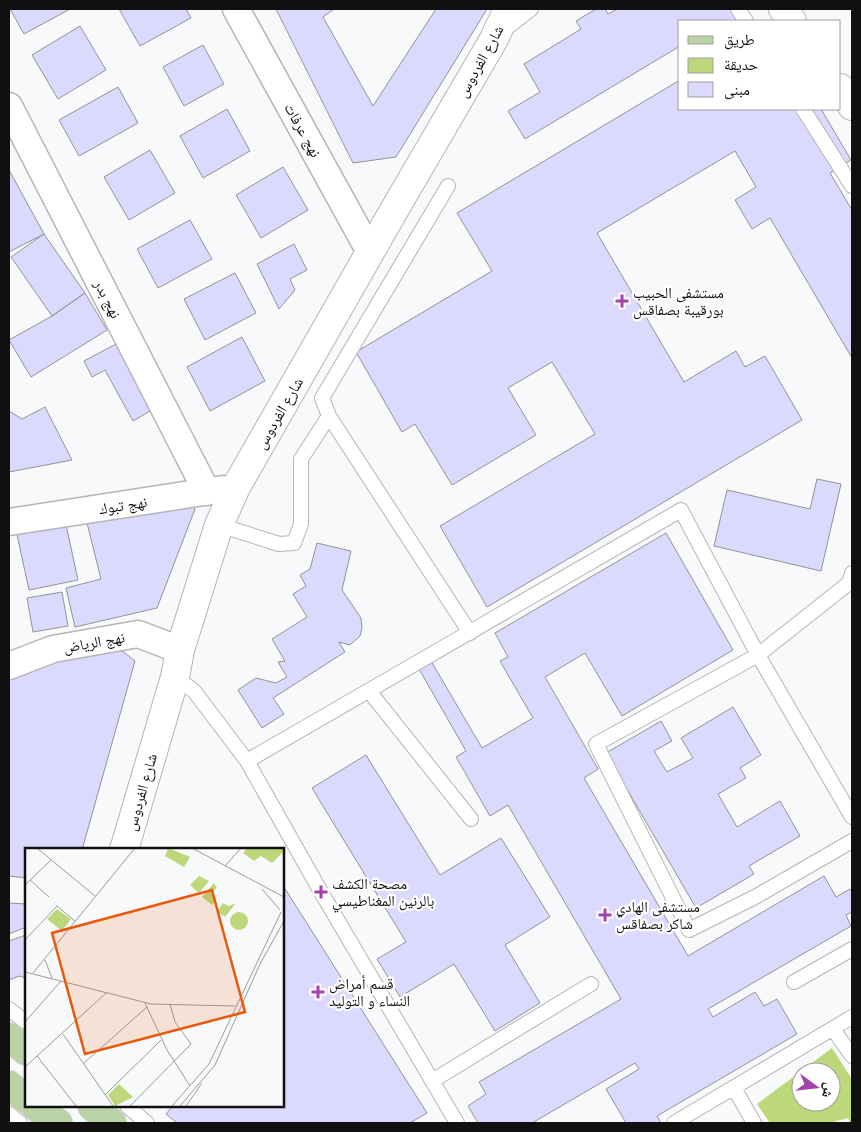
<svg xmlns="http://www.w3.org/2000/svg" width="861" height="1132" viewBox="0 0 861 1132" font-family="Montserrat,'Noto Naskh Arabic',sans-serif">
  <rect width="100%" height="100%" fill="#f8f9fa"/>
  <path fill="#bdd87b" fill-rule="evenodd" d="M832 1048 852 1079V1123H850L848 1118 829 1123H770L757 1104ZM801 1072H831V1102H801Z"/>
  <path fill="#dcd9ff" stroke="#939394" d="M10 9H70L24 34Z
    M119 9H186L191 18 140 46Z
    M276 9H334L323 17 373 106 436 9H487L396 157 353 163Z
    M596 9H605L608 14 617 9H737L745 21H680V46L525 139 508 111 540 92 524 64 581 29 576 21Z
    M80 26 106 70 58 99 32 55Z
    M203 45 224 84 184 106 163 67Z
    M680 80V109H821L851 160 830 173 852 210V358L770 218 752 229 735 200 756 187 735 151 597 233 684 382 736 351 745 367 765 356 802 420 487 607 440 526 595 434 552 362 508 388 536 435 452 485 415 424 402 432 356 352 492 271 457 213Z
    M118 87 138 123 79 156 59 120Z
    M227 109 250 151 203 178 180 136Z
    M150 150 175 193 129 220 104 177Z
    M283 167 308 210 261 238 236 195Z
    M9 170 44 234 9 252Z
    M190 220 212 259 158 288 137 249Z
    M44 234 85 293 52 316 11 257Z
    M294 244 307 270 290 279 295 290 279 309 257 264Z
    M235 273 256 313 205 340 184 299Z
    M85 293 107 330 31 377 9 340 52 316Z
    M242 337 265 381 210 411 187 367Z
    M116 344 152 410 133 421 105 370 92 377 84 361Z
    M45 407 72 460 9 472V411L22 419Z
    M817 479 841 484 821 571 714 546 727 490 810 509Z
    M185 500 195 509 157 608 75 627 66 588 101 579 87 523Z
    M65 520 78 580 29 590 16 530Z
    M666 533 733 650 622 716 585 653 545 677 598 769 584 778 688 956 824 876 836 897 850 889 852 893V912L846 915 851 926 708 1009 713 1017 755 992 764 1006 777 999 797 1034 657 1116 661 1123H626L606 1089 639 1069 635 1063 532 1123H478L468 1106 486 1094 479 1082 621 999 508 805 490 816 456 757 466 751 419 669 431 661 482 748 533 718 500 661 508 657 495 633Z
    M317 543 351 551 342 590 361 618 362 628 360 636 350 645 339 642 345 652 273 698 284 714 262 728 238 690 256 678 276 683 287 677 278 662 285 661 272 639 307 617 293 594 306 586 300 575 310 569Z
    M62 592 68 626 33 632 27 598Z
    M116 646 135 661 82 850H26V878L9 876V678L58 657Z
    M733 707 761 755 740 768 746 778 718 794 737 827 780 801 800 836 749 866 754 874 696 908 606 753 661 721 672 741 654 751 667 772 693 758 681 738Z
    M366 755 440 875 501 838 550 917 505 945 540 1003 495 1031 454 964 400 997 377 959 406 942 312 788Z
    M282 884 427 1113 410 1123H177L166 1114 171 1108 170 1106H282Z
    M9 903 26 904V927L9 934Z
    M26 935V978L19 976 9 980V941Z"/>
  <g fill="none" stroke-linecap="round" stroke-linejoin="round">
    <defs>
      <path id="lane" d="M738 9 746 21
        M504 30 531 9
        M803 109 852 186
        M448 186 322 398 329 416 470 633
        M219 525 279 544 294 543 301 524V459L329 416
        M175 677 194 691 247 761
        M369 691 471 819
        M852 817 758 655 596 744 689 930 755 897 852 841
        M794 982 852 949
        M9 1009 26 1022
        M833 1029 852 1056
        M432 1081 591 984
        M734 1088 754 1123
        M127 1106 147 1123
        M9 1114 20 1123
        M457 1123 321 892 247 761 681 510 758 655 849 583 852 573
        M674 1123 852 1017"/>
      <path id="street" d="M236 9 370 252
        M9 106 207 492
        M9 522 223 489
        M9 666 53 649 138 634 180 650"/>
      <path id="secondary" d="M783 9 792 21
        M840 88 852 106
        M124 850 175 677 180 650 219 525 236 487 393 212 494 39 508 9"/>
      <path id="primary" d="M9 1037 26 1051
        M9 1085 26 1099
        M35 1106 58 1123
        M92 1106 112 1123"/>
    </defs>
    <use href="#lane" stroke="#b5b5b6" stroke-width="16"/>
    <use href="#street" stroke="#b5b5b6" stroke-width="29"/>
    <use href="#secondary" stroke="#b5b5b6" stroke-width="30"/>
    <use href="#primary" stroke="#d4d4d4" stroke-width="30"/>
    <use href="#lane" stroke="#fff" stroke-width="14"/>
    <use href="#street" stroke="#fff" stroke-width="26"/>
    <use href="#secondary" stroke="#fff" stroke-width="28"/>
    <use href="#primary" stroke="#b9d3a6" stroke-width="28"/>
  </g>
  <g fill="#a242aa" stroke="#fff" stroke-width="2">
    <path d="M619.5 293.5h5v5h5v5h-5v5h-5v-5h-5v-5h5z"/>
    <path d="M318.5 884.5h5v5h5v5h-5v5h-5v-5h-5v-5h5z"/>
    <path d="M602.5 907.5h5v5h5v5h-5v5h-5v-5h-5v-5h5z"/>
    <path d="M315.5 984.5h5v5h5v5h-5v5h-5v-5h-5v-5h5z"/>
  </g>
  <g text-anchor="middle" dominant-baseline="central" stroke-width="4.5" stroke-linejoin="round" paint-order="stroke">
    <g font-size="15" fill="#101010" stroke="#fff">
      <text transform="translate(480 61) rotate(-61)">شارع الفردوس</text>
      <text transform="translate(303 130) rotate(61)">نهج عرفات</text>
      <text transform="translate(108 299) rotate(63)">نهج بدر</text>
      <text transform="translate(279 413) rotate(-60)">شارع الفردوس</text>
      <text transform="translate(123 505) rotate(-9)">نهج تبوك</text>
      <text transform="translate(94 642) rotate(-10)">نهج الرياض</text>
      <text transform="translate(141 792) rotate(-74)">شارع الفردوس</text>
    </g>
    <g font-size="15" fill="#101010" stroke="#fff" text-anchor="start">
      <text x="633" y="292">مستشفى الحبيب<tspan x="633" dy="17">بورقيبة بصفاقس</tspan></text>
      <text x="332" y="883">مصحة الكشف<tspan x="332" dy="17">بالرنين المغناطيسي</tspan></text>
      <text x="616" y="906">مستشفى الهادي<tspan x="616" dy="17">شاكر بصفاقس</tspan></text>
      <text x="329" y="983">قسم أمراض<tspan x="329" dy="17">النساء و التوليد</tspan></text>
    </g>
  </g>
  <g transform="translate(25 848)">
    <rect width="259" height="259" fill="#f8f9fa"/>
    <path d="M143 0 165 9 159 19 140 8ZM222 0H259V3L247 15 236 8 229 13 218 5ZM174 28 184 33 174 45 165 37ZM189 35 192 40 186 44 191 53 187 57 177 49ZM198 55 204 58 211 55 200 69 192 63ZM32 61 46 71 37 83 22 71ZM205 73a9 9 0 1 1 18 0a9 9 0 1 1-18 0ZM94 236 108 249 90 258 83 247Z" fill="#bdd87b"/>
    <path fill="none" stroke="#9b9c9c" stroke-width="1" d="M12 0 70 48M167 0 259 49M200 18 216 0M5 32 24 49M0 37 26 12M237 41 255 62M0 92 32 58 50 73M20 112 27 130M0 124 126 156 210 158M8 125 110 0M120 155 142 202 165 238M0 174 36 133M38 186 88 258M12 208 51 258M59 215 122 159M0 219 81 145M80 247 136 192M105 258 166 196 150 174 145 156M147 258 184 216 256 64M155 258 190 217 235 116 259 73M161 258 177 235"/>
    <path fill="#e8590c" fill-opacity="0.15" stroke="#e8590c" stroke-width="2.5" d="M187 42 220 164 60 206 27 85Z"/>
    <rect width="259" height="259" fill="none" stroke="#101010" stroke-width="2.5"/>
  </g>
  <rect width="861" height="1132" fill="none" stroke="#101010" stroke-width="20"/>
  <rect x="678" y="20" width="162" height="90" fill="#ffffff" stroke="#9f9f9f"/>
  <rect x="688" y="36" width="25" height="8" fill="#b9d3a6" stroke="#9f9f9f"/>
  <text x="724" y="45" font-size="15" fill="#101010">طريق</text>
  <rect x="688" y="58" width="25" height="15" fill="#bdd87b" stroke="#9f9f9f"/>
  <text x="724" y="70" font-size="15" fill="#101010">حديقة</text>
  <rect x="688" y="82" width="25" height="15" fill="#dcd9ff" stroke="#9f9f9f"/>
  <text x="724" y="95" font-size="15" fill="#101010">مبنى</text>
  <g transform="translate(816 1087) rotate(105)"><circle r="24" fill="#ffffff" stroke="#9f9f9f"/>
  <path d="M0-4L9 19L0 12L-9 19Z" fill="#a242aa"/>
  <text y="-8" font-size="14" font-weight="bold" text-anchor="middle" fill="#101010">ش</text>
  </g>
</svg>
